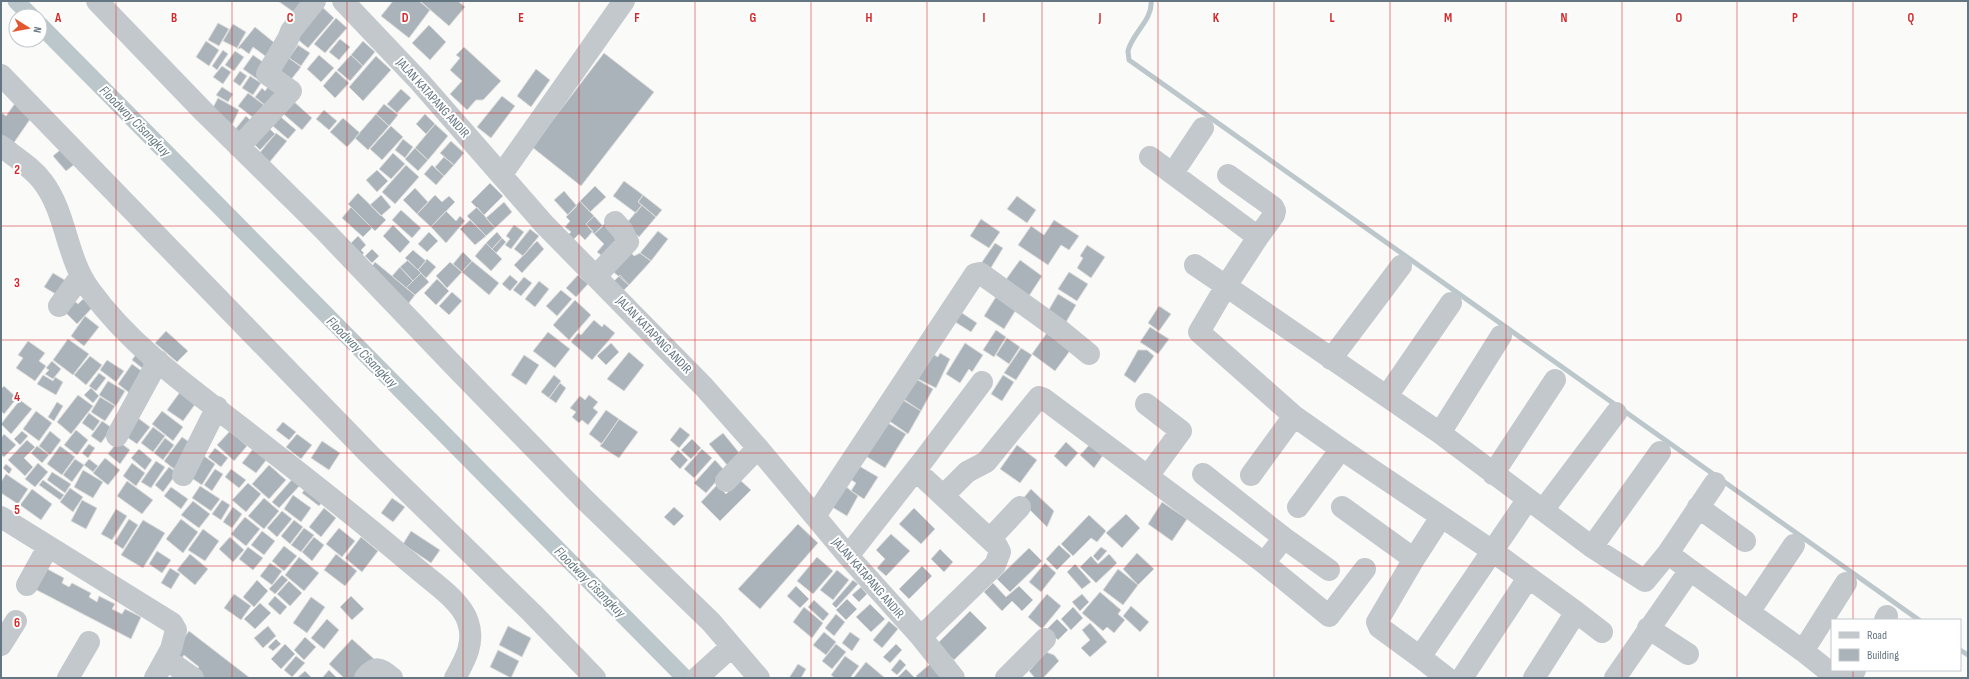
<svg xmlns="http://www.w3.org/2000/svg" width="1969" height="679" viewBox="0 0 1969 679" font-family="'Sofia Sans Condensed',sans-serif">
  <rect width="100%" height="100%" fill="#fafaf8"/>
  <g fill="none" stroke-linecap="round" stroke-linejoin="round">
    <path stroke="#bbc7cb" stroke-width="5" d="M1151 1C1153 20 1132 33 1128 51 1128 53 1129 58 1129 60L1919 620
      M1960 650 1968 655"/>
    <path stroke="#bbc7cb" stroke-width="17" d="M16 1 31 16
      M40 25 685 678"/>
  </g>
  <path fill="#aab3b9" stroke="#dcdcda" d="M278 1H303L295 13Z
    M393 1H419L430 10 409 38 381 16Z
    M420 1H458L465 7 449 26Z
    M318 3 334 18 308 48 291 34Z
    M336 18 347 28 325 53 314 44Z
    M218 23 229 29 219 46 208 40Z
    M233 24 246 32 237 48 223 41Z
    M429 25 446 42 430 60 412 43Z
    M255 27 282 49 272 61 253 47 249 54 241 48 237 49Z
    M340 39 350 47 339 60 329 52Z
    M206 41 219 50 209 66 196 57Z
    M363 41 375 52 363 66 351 55Z
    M298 45 310 53 301 66 289 58Z
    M464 47 501 81 483 100H476L467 110 450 94 462 81 450 70 460 58 456 55Z
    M223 50 228 54 217 70 212 66Z
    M235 51 244 57 234 71 225 65Z
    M604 53 654 92 581 186 532 147Z
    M253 55 270 67 260 81 243 69Z
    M319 55 334 68 321 82 307 69Z
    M351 55 363 66 350 81 337 70Z
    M376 56 391 70 363 101 349 87Z
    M289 58 301 67 286 86 269 73Z
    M222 66 231 72 223 84 213 77Z
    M536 69 550 80 531 107 517 96Z
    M240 71 247 76 240 86 233 81Z
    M336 71 349 83 335 98 323 86Z
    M250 76 261 83 253 95 242 88Z
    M274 79 288 91 272 111 255 97 262 88 265 91Z
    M222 87 233 94 228 102 216 95Z
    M401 89 411 98 397 113 387 104Z
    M248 93 268 108 259 122 238 106Z
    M502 96 515 106 491 138 477 127Z
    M218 98 239 110 232 125 210 113Z
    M291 99 312 118 302 130 280 111Z
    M16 102 33 115 13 144 1 135V115L2 113 6 116Z
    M384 104 398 115 389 126 376 114Z
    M324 110 337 121 329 130 316 119Z
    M275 112 296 130 288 139 267 121Z
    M376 114 389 126 368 150 355 138Z
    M425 114 435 124 426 134 416 124Z
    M246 116 253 123 241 138 233 132Z
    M343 118 360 133 347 147 330 132Z
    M263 122 275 134 260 150 248 138Z
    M435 124 448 136 428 160 415 148Z
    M391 126 403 137 382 160 370 149Z
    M276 133 287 141 268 164 258 155Z
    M403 139 413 147 405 158 395 150Z
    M451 141 464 153 454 165 440 153Z
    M67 144 80 160 66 171 53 156Z
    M415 148 428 160 418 171 405 159Z
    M393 153 405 164 391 179 379 169Z
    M444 157 454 165 444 176 435 167Z
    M406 165 419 177 395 204 382 192Z
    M432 165 444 176 436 185 424 174Z
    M377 170 388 181 377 192 366 180Z
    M624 181 643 195 638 202 642 205 636 213 613 196Z
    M490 183 503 196 484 215 471 202Z
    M595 186 606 197 590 212 580 201Z
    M415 188 428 202 417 214 403 200Z
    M564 191 577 206 568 215 554 200Z
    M358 193 386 220 375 231 348 204Z
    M381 195 391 207 381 216 370 205Z
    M435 195 442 202 449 196 455 202 431 227 417 214Z
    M643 195 662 210 656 217 638 202Z
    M1017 196 1036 210 1027 223 1007 209Z
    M580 201 594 216 586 224 593 231 585 240 579 234 573 240 568 235 571 232 565 227 570 221 566 217Z
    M504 202 512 212 495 228 486 218Z
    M642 205 656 217 639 237 625 225Z
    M351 207 372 228 363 237 342 218Z
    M477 207 495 228 486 236 467 216Z
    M401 210 421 228 412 238 392 220Z
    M446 211 456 221 460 216 465 221 446 243 431 227Z
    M594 216 603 226 594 234 586 224Z
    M981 219 1000 232 989 248 970 236Z
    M470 220 486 236 475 245 460 229Z
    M1054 220 1079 236 1069 250 1061 245 1048 265 1018 245 1031 226 1044 235Z
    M605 223 624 240 607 260 597 252 604 244 594 234Z
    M393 225 410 242 400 253 383 236Z
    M514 225 524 232 511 249 505 245 510 239 506 236Z
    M530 229 539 236 523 256 514 249Z
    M658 231 668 239 651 261 640 253Z
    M429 232 438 241 427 252 418 244Z
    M497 232 502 238 492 249 486 243Z
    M358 236 366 245 361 250 364 253 357 259 347 247Z
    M502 238 506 242 496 253 492 249Z
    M537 241 544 249 522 273 514 265Z
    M486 243 502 259 491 271 475 256Z
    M995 243 1003 248 989 271 980 265Z
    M1087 245 1105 257 1091 278 1077 268 1083 258 1080 256Z
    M372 249 379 256 372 263 365 256Z
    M413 250 426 261 418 270 405 258Z
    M629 250 634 256 640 253 651 261 629 285 611 270Z
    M463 252 472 261 462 272 453 264Z
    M427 259 436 267 426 278 418 270Z
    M408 260 421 273 413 281 400 267Z
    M1020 260 1042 276 1025 302 1002 285Z
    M472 261 499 283 489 295 462 272Z
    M375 262 415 295 408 304 368 272Z
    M450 262 462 272 447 288 436 276Z
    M400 267 413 281 406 288 392 276Z
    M1069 272 1088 284 1077 301 1058 289Z
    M53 273 73 285 64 299 44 287Z
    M421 273 429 282 415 295 406 288Z
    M510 275 518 282 510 291 502 284Z
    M578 275 588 284 576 297 566 288Z
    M620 275 629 285 622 292 613 282Z
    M524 277 532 283 521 296 513 290Z
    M437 279 449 291 436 305 424 293Z
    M539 281 549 289 535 307 525 299Z
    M561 290 572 299 557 316 546 306Z
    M452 292 462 301 449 315 439 306Z
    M999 292 1019 305 1004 329 984 316Z
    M1058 294 1076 305 1062 329 1044 318Z
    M83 299 92 308 77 324 63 310 73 300 78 304Z
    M575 300 591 315 569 340 553 325Z
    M1159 306 1171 314 1159 331 1148 323Z
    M956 309 977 323 971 332 949 318Z
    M85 316 99 327 84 346 71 336Z
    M594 320 602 327 604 324 615 333 592 360 571 342 578 333 581 335Z
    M1051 327 1075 344 1055 371 1032 354Z
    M1150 327 1169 339 1158 354 1140 342Z
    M996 330 1006 337 994 357 983 350Z
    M166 331 188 351 177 362 155 343Z
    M548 332 570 349 555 368 533 351Z
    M1007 338 1020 347 1009 364 996 355Z
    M68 339 89 354 73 375 53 360Z
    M28 341 45 353 39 361 46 366 35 381 16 368 23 358 18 355Z
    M611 343 619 352 606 365 597 356Z
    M965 343 983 355 972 372 969 369 960 383 946 374Z
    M1021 348 1032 355 1016 380 1004 373Z
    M139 350 147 372 132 360Z
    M1138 350H1147L1154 356 1135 383 1124 375Z
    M927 351 938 357 940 353 950 359 936 388 912 376Z
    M629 352 644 365 624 391 607 379Z
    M524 355 539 365 526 385 511 375Z
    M90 356 102 365 86 385 74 375Z
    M107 360 124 371 116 382 100 370Z
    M52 361 61 369 53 379 45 374 49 370 46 368Z
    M132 364 147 375 132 395 118 384Z
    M99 373 106 378 96 391 89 386Z
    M43 375 53 381 55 377 63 382 56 395 37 384Z
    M554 375 561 381 549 398 541 392Z
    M1003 375 1014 382 1002 401 991 394Z
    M913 377 933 389 921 411 902 398Z
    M108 381 125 391 116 406 99 395Z
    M560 383 566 388 556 403 549 398Z
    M4 386 17 398 4 414 1 411V389Z
    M91 388 99 396 93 403 84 395Z
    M180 392 196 403 183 421 167 410Z
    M78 395 93 406 71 434 57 422Z
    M589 395 598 402 593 408 598 412 588 425 582 420 579 423 572 417 576 412 570 408 580 396 585 400Z
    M100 397 115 406 105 421 91 412Z
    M898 397 921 411 908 434 885 418Z
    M20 400 32 409 11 434 1 424Z
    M57 402 63 406 54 421 48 417Z
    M606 410 619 419 602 444 589 434Z
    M36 411 52 423 39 441 23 429Z
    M162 411 183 427 173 441 152 424Z
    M89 413 100 421 93 431 82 423Z
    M134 415 150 427 137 444 121 433Z
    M619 419 638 432 619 458 600 446Z
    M102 421 112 428 101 443 91 436Z
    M283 422 296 432 289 440 276 430Z
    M888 423 906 434 885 468 864 455Z
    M153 427 165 436 153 452 141 443Z
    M680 427 690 435 679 448 670 440Z
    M76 430 88 440 77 455 64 445Z
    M22 431 28 436 20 445 14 439Z
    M50 431 61 440 50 455 39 446Z
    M230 431 247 446 234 461 217 445Z
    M723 433 741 455 728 466 709 444Z
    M4 434 16 445 4 457 1 455V438Z
    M297 434 312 445 301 459 286 447Z
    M182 437 192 444 174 469 164 461Z
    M165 438 174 445 163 460 154 453Z
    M692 439 701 448 691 459 681 450Z
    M27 440 35 447 24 458 33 467 25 476 8 460Z
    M118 441 130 450 120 464 108 454Z
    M322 441 340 453 329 470 311 458Z
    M1093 441 1106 451 1094 468 1080 455Z
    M1066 442 1078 453 1066 467 1054 456Z
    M89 444 95 448 88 458 82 453Z
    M1017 445 1037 460 1020 483 1000 469Z
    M37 446 49 455 42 463 31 453Z
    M60 446 75 457 62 475 47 464Z
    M215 448 228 458 221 467 208 457Z
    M139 449 152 460 145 470 131 458Z
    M253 449 267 459 256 473 242 463Z
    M702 449 712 458 694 478 684 469Z
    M678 450 688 460 680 469 670 459Z
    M204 456 215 464 202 485 190 477Z
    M105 458 120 470 108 485 93 473Z
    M75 459 84 465 72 482 63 475Z
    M89 459 98 466 93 472 84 465Z
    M715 460 725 471 706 493 694 483Z
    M156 461 165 467 151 488 141 482Z
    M38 463 48 472 35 487 25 479Z
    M132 463 145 473 136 486 123 476Z
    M854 463 878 477 864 499 851 491 856 483 847 477Z
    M6 464 12 469 9 474 3 468Z
    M269 465 286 480 269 499 252 484Z
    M169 467 177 473 163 492 155 485Z
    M215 469 223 474 212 491 204 485Z
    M231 469 246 480 239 488 225 477Z
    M83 470 103 482 93 498 74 487Z
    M52 472 71 484 65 493 47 480Z
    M6 474 28 489 18 504 1 493V482Z
    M295 476 303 482 279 508 272 502Z
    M43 480 64 495 60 500 39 485Z
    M740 480 751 490 720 521 701 502 717 485 726 494Z
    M127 481 153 500 142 514 117 496Z
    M248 483 261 494 246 512 232 500Z
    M841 483 858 496 847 516 832 507Z
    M308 485 325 498 319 506 302 493Z
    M200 486 220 499 211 511 192 498Z
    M171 487 188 499 181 509 164 496Z
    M70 488 83 497 73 512 60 502Z
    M32 489 52 504 41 520 20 505Z
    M1031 489 1054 511 1047 527 1021 501Z
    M293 495 311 508 301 522 284 509Z
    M264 498 279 511 264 529 248 516Z
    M392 498 405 507 393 522 381 513Z
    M82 500 97 508 86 529 71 521Z
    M222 500 230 505 221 520 212 514Z
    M193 501 210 514 199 528 181 515Z
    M1162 502 1187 519 1172 541 1148 524Z
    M233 507 242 514 232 528 223 522Z
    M674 507 684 516 674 526 664 517Z
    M324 508 336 518 321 537 309 527Z
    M914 508 935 529 921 544 899 524Z
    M116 509 127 516 112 540 101 534Z
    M282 511 292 519 277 537 267 528Z
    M1126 514 1140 528 1122 548 1106 533Z
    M1089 515 1106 531 1097 542 1091 538 1073 556 1061 544Z
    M245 517 260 529 246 546 231 534Z
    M129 519 138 525 123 549 114 543Z
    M181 519 198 532 183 553 166 539Z
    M143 520 165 533 143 568 121 555Z
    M294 520 303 527 290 544 281 536Z
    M798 524 818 543 760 609 738 589Z
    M304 528 314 535 301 552 291 545Z
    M339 528 355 541 342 557 326 544Z
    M203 529 219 541 205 561 188 550Z
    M262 531 275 541 264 555 251 545Z
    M411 531 440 550 431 563 403 544Z
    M891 534 910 551 886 576 877 568 885 559 876 550Z
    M230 537 244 550 233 562 219 549Z
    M314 537 324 545 312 561 302 552Z
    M361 537 378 551 362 572 345 558Z
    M1059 545 1071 556 1057 570 1046 559Z
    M284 546 297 556 284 571 272 561Z
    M248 547 263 558 253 570 239 559Z
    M1101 547 1107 551 1098 561 1093 556Z
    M1029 548 1042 561 1010 592 997 579Z
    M940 549 953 562 944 572 931 559Z
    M157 551 171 560 162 573 149 564Z
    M1137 553 1154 569 1138 585 1123 569Z
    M190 554 208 569 195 585 177 570Z
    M336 554 357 571 345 586 324 570Z
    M1109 554 1117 563 1096 583 1080 567 1091 556 1098 564Z
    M299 557 319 573 304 591 285 575Z
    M817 557 833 571 813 594 797 581Z
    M270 563 282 571 272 585 260 576Z
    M1045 563 1056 573 1041 592 1029 582Z
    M1075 564 1091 582 1082 589 1067 572Z
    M40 565 64 578 62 583 69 587 72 583 91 593 89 597 97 602 99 596 115 604 112 609 122 614 125 609 141 617 131 639 29 586Z
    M922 566 932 576 909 599 899 589Z
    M170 568 180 574 171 589 161 583Z
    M1118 569 1138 585 1123 605 1103 590Z
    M837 570 849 580 833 600 820 590Z
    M282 575 288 580 275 594 269 589Z
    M257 580 268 591 254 607 243 597Z
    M853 580 858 584 836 608 832 604Z
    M289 581 302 593 290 606 277 594Z
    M993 583 1006 597 1019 586 1033 600 1022 611 1012 601 1002 611 984 592Z
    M796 586 809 599 800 608 787 596Z
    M861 587 867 594 859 602 852 595Z
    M1100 592 1121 610 1118 614 1125 620 1114 633 1107 627 1103 631 1082 613Z
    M234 594 251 606 241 620 224 608Z
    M1047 594 1061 606 1042 629 1028 617Z
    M1082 594 1089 602 1080 611 1072 602Z
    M275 596 287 607 280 615 268 604Z
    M351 596 364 609 352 620 340 607Z
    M311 597 325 607 307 633 293 623Z
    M847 599 857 609 846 620 836 610Z
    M814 600 829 614 823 621 808 607Z
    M260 603 271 613 255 629 244 619Z
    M870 604 885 619 871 632 856 617Z
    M1131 606 1149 622 1140 632 1123 616Z
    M804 607 823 623 812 638 793 622Z
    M1073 607 1083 618 1071 630 1061 619Z
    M970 611 987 628 954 660 937 644Z
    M836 614 845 622 834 636 825 628Z
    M327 619 339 630 324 649 311 638Z
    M1057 619 1068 630 1058 640 1047 629Z
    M889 621 898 629 882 648 873 640Z
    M1090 623 1107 642 1090 657 1081 648 1090 640 1082 630Z
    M268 626 276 636 263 648 254 638Z
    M508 626 531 638 522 657 499 645Z
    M189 631 250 678H201L194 673 199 667 184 655 180 661 171 655Z
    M824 632 836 642 826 655 813 645Z
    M850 632 860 639 852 651 842 643Z
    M305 637 316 647 304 660 294 650Z
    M276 639 281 644 273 651 268 647Z
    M352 639 374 659 356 678H344L329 664Z
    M285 644 295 654 281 669 271 659Z
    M836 644 846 652 832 669 822 661Z
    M896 644 902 650 890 663 883 657Z
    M498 650 519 661 511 678 490 667Z
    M1046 652 1054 655 1059 661 1043 678H1035L1029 671Z
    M296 656 305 663 292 677 284 670Z
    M845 656 859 666 850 678H835L831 675Z
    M900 659 906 665 897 675 891 670Z
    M866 662 885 678H855L854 677Z
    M798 664 806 669 801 678H789Z
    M930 664 942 678H917L916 676Z
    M906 669 915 678H897Z
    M329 670 337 678H322Z
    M305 671 312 678H297Z"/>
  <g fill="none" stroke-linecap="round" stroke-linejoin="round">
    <path stroke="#c3c8cc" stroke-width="22" d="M97 1 205 113 323 229 458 370 584 499 711 622 759 678
      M343 1 420 82 544 224 704 387 758 448 848 556 921 637 954 678
      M1 75 369 454 532 613 595 678
      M1 146C15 157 32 167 43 182 67 214 66 258 90 290 137 355 208 400 270 450 319 488 367 526 415 567 431 581 462 601 468 622 475 643 465 660 455 678
      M239 147 291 91 267 74 288 39 291 31 315 1
      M1150 157 1258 237 1226 286 1440 433 1528 499 1420 657 1447 678
      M1173 173 1203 128
      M502 174 624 1
      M1228 175 1273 207 1275 211 1274 215 1258 237
      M1195 265 1226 286 1199 332 1294 416 1341 449
      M596 276 628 242 622 230 615 222
      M59 306 80 277
      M1331 359 1401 266
      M1387 396 1451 303
      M1146 404 1181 431 1148 476
      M1440 433 1501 336
      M117 436 158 361
      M1203 474 1284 538
      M1493 474 1555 380
      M183 475 217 407
      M1251 475 1294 416
      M726 481 758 448
      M944 495 967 472 986 462 1039 397 1044 399 1264 563 1329 616 1365 569
      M1528 499 1592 547 1645 581 1668 553 1715 483
      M1298 507 1341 449 1491 550 1576 612 1534 678
      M1342 507 1414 559 1377 622 1379 627 1420 657
      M1698 507 1745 541
      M1543 510 1616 413
      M815 516 975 274 980 273 1061 331 1089 354
      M1 517 172 623 176 630 171 649 155 678
      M990 539 1020 507
      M1592 547 1660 452
      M848 556 925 458 982 382
      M1414 559 1441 517
      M1264 563 1284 538 1329 570
      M1690 570 1803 651 1837 678
      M27 585 48 547
      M1576 612 1602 632
      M1749 612 1794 545
      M1885 620 1887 616
      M1648 628 1688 654
      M921 637 995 565 1000 552 997 546 925 479
      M1 645 16 621
      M1803 651 1846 583
      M166 659 193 678
      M68 678 89 642
      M365 678C375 665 381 668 392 678
      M697 678 731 647
      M1006 678 1045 639
      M1462 678 1528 578
      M1615 678 1690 570 1678 561
      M1851 678 1855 670"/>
  </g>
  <path fill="none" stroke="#d62828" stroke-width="1" stroke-opacity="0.55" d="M116 1V678M232 1V678M347 1V678M463 1V678M579 1V678M695 1V678M811 1V678M927 1V678M1042 1V678M1158 1V678M1274 1V678M1390 1V678M1506 1V678M1622 1V678M1737 1V678M1853 1V620M1 113H1968M1 226H1968M1 340H1968M1 453H1968M1 566H1968M1853 670V678"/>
  <g text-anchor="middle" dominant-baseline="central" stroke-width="4" stroke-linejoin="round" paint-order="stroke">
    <g font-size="13" fill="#657683" stroke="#fff">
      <text transform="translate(433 98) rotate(48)">JALAN KATAPANG ANDIR</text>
      <text transform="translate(654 335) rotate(46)">JALAN KATAPANG ANDIR</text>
      <text transform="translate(868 578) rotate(49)">JALAN KATAPANG ANDIR</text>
    </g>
    <g font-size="14" font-style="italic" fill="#60757c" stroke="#fff">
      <text transform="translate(135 121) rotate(45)">Floodway Cisangkuy</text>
      <text transform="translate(362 352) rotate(45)">Floodway Cisangkuy</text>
      <text transform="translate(590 582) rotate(45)">Floodway Cisangkuy</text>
    </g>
  </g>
  <g font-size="13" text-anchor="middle" font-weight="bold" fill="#d62828" stroke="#fff" stroke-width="4" stroke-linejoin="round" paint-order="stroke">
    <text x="58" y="22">A</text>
    <text x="174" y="22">B</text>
    <text x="290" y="22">C</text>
    <text x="405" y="22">D</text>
    <text x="521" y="22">E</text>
    <text x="637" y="22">F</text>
    <text x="753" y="22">G</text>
    <text x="869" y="22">H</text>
    <text x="984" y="22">I</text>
    <text x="1100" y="22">J</text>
    <text x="1216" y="22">K</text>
    <text x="1332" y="22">L</text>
    <text x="1448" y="22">M</text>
    <text x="1564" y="22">N</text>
    <text x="1679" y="22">O</text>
    <text x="1795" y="22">P</text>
    <text x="1911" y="22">Q</text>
    <text x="17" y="174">2</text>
    <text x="17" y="287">3</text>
    <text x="17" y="401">4</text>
    <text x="17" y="514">5</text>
    <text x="17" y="627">6</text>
  </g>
  <rect width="1969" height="679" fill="none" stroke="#657683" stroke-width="4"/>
  <rect x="1831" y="619" width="130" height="52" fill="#ffffff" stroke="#c1c8cd"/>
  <rect x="1839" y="632" width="20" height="6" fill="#c3c8cc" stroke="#c1c8cd"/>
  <text x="1867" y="639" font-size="12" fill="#657683">Road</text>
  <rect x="1839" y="649" width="20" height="12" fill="#aab3b9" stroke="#c1c8cd"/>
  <text x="1867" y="659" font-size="12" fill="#657683">Building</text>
  <g transform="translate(28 28) rotate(101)"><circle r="19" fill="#ffffff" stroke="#c1c8cd"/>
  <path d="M0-3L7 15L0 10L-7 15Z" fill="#e4572e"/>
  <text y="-6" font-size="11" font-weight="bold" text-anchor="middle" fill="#657683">N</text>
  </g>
</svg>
